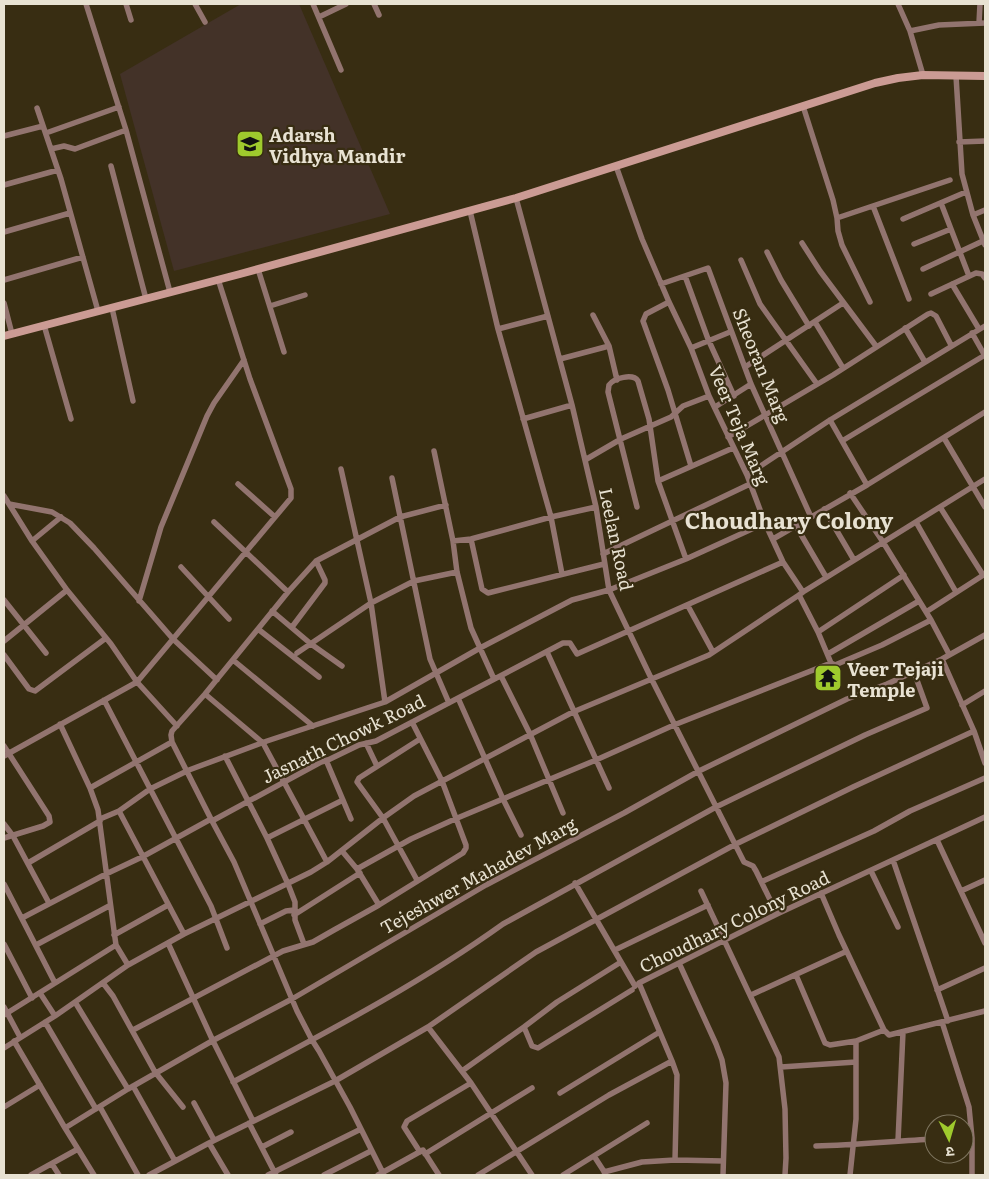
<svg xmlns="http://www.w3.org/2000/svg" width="989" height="1179" viewBox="0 0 989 1179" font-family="Literata,'Noto Sans Devanagari',serif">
  <rect width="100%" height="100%" fill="#382d12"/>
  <path fill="#433228" d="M241 4H299L390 214 174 271 120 74Z"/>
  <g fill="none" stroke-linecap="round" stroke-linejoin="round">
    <path stroke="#92746f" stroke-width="5.5" d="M86 4 126 130 170 292
      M126 4 131 20
      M195 4 205 22
      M313 4 341 70
      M374 4 379 15
      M898 4 910 31 923 75
      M319 17 346 4
      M979 23 980 4
      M910 31 939 25 985 23
      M956 76 962 174 973 215 985 245
      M803 106 833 200 837 218 838 231 842 245 870 302
      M37 108 61 179 98 311
      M46 133 119 107
      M4 136 43 126
      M959 142 985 141
      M51 149 64 146 75 149 126 130
      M111 166 146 299
      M616 166 642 239 669 302 691 348 709 396 747 475 765 523 783 562 803 592 799 595 818 632 831 663 835 665 882 645 931 620 949 654
      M4 185 58 170
      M516 198 572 405 596 507 609 590 652 680 744 862 753 866 756 871 777 914
      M941 203 969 276
      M873 206 909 299
      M470 211 498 329 551 517 562 574
      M973 215 985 210
      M837 218 950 180
      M903 219 966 192
      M4 232 70 213
      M802 243 820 271 876 346
      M914 244 951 229
      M767 252 781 280 809 326
      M741 260 760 304 817 384
      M258 269 284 352
      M923 269 985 240
      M685 276 708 339 734 396
      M4 280 83 257
      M661 284 708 268 751 384 811 517
      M952 284 979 329
      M931 294 976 273 982 274 985 278
      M669 302 646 314 643 321 668 390 691 466
      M4 303 12 334
      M270 306 305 295
      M112 308 133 401
      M593 315 609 346 617 380
      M815 322 843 368
      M44 325 71 419
      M905 328 925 362
      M498 329 548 316
      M972 333 985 356
      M691 348 730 332
      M560 359 609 346
      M745 367 843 303
      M715 407 751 384
      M523 419 572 405
      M830 420 867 485
      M728 437 833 375 928 314 931 313 936 316 951 345
      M944 438 985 507
      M842 441 985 355
      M434 451 453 541 457 572 471 628 494 679
      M585 460 621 439 671 417 683 406 709 396
      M341 469 371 603 385 702
      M747 475 830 420 985 326
      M392 478 430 659 449 703
      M238 484 275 517
      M850 493 883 542 931 620
      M4 496 32 541 67 590 111 644 137 682 177 726
      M9 504 52 512 70 523 94 548 173 639 217 680
      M637 507 608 392 609 385C614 378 633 373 638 381L649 419 658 481
      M940 507 983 575
      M824 509 854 560
      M214 522 288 592
      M916 522 956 592
      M796 526 826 577
      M471 539 482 589 488 593 604 564
      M773 539 867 485 985 412
      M32 541 61 517
      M453 541 471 539 551 517 596 507
      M603 554 750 484
      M686 559 658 481 733 448
      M181 567 229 619
      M803 592 985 479
      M4 600 46 653
      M139 601 161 527 207 416 214 403 244 360
      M688 606 713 652
      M272 611 311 644 342 666
      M926 612 985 574
      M292 627 325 583V580L316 561
      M258 629 319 677
      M818 632 904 575
      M4 641 67 590
      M547 652 609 788
      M297 653 371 603 414 581 457 572
      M828 654 919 601
      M4 655 29 689 35 691 106 638
      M942 659 974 731 985 763
      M233 660 313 726
      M501 676 530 734 563 813
      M205 694 263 743 327 862
      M458 698 503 799 521 835
      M104 700 211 906 227 948
      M962 705 985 691
      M60 724 90 788 98 810 115 938 116 945 128 965
      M366 743 377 766
      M4 746 49 816 50 822 43 826 4 838
      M4 756 137 682 291 498V489L250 379 218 279
      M225 756 267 838 288 884 295 902V920L304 944
      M326 760 351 819
      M90 788 172 742
      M119 811 184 934
      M100 819 119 811 150 789 189 770 267 741 385 702 480 648 572 600 609 590 686 559 765 523
      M4 824 13 836 49 903
      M267 838 343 800
      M937 840 985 943
      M342 851 357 869 379 905
      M893 860 948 1021
      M28 863 100 821
      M357 869 411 839 455 819 596 760 674 725 831 663
      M871 871 898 927
      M417 880 383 818 357 782 359 778 420 739
      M763 881 874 831 910 811 985 778
      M575 883 635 986
      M4 884 55 983
      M701 891 779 1057 785 1109 786 1158 785 1175
      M961 891 985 880
      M821 893 839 935 884 1030 856 1041V1119L850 1175
      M294 915 360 873
      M22 918 106 874 142 857 211 819 172 742 171 735 172 731 205 694 288 592 316 561 400 517 446 505
      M260 924 286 911 294 910
      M114 935 168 905
      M168 943 213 1041 253 1121
      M4 944 32 998
      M36 945 109 906
      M615 950 708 905
      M679 963 716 1044 722 1060 726 1083 723 1175
      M796 975 825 1043 830 1045 856 1041
      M103 983 113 996 155 1072 183 1107
      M937 990 985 968
      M40 993 55 1016
      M751 995 845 952
      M75 1002 128 1089
      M4 1007 20 1037
      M4 1015 116 945
      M45 1022 96 1109
      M942 1022 969 1107 972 1138V1175
      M428 1027 471 1083 532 1175
      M524 1027 532 1046 538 1048 632 990
      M133 1030 283 951 313 942 334 930 379 905 463 853 466 848V845L442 781 412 722
      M884 1030 889 1035 985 1011
      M14 1041 65 1128
      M4 1048 55 1016 128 965 184 934 311 872 327 862 383 818 414 796 573 712 709 655 799 595
      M672 1061 677 1075 675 1160
      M781 1067 856 1062
      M462 1071 524 1027 557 1002 621 962
      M233 1082C325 1033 418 985 503 924L716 807 865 735 927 708 914 672
      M133 1086 175 1161
      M560 1093 658 1033
      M194 1103 214 1140
      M4 1107 40 1085
      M100 1107 138 1175
      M249 1123 276 1175
      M964 1138H972
      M898 1141 903 1032
      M209 1143 228 1175
      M816 1146C855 1145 895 1141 934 1139
      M262 1147 291 1132
      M78 1149 94 1175
      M420 1152 404 1127 407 1121 471 1083
      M425 1154 532 1088
      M594 1156 605 1173
      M52 1164 59 1175
      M604 1172 642 1162 675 1160 723 1161
      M383 1173 350 1107 319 1051 312 1040 297 1011 234 862 212 821 321 762 328 760 359 745 376 741 563 643H570L577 654 783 562
      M31 1175 78 1149 65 1128 128 1089 212 1041 292 999 486 885 624 813 699 771 847 699 887 684 942 659 985 635
      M149 1175 209 1143 335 1081 428 1027 536 952 736 844 853 787 974 731
      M268 1175 361 1129
      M324 1175 371 1151
      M378 1175 423 1150 439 1175
      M478 1175 609 1095 672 1061 639 983 777 914 985 817
      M563 1175 647 1123"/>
    <path stroke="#cb9b94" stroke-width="8" d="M4 336 240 274 516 198 875 83 898 78 923 75 985 76"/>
  </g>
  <defs>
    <symbol id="school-square" viewBox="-11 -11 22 22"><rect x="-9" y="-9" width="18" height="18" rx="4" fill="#9fca2d" stroke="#382d12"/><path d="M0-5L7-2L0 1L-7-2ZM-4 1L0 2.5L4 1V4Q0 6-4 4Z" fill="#111"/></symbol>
    <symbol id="temple-square" viewBox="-11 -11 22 22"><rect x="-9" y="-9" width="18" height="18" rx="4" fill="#9fca2d" stroke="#382d12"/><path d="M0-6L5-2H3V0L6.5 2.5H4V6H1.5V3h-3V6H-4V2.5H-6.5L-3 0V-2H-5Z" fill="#111"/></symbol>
  </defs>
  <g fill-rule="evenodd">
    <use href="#school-square" x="234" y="128" width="32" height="32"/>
    <use href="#temple-square" x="812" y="662" width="32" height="32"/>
  </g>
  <g text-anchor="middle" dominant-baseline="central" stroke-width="4.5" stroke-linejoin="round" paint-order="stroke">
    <g font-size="18" font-weight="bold" fill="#e8e2d2" stroke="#382d12" text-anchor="start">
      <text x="269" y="134">Adarsh<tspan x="269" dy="21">Vidhya Mandir</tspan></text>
      <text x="847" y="668">Veer Tejaji<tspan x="847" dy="21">Temple</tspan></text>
    </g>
    <g font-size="18" fill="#e8e2d2" stroke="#382d12">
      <text transform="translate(762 365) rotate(68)">Sheoran Marg</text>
      <text transform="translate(740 425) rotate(67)">Veer Teja Marg</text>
      <text transform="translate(617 539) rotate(78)">Leelan Road</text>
      <text transform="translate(343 738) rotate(-26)">Jasnath Chowk Road</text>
      <text transform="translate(478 875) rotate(-29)">Tejeshwer Mahadev Marg</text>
      <text transform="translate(734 921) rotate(-26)">Choudhary Colony Road</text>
    </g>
    <g font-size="22" font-weight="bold" fill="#e8e2d2" stroke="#382d12">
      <text x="789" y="519">Choudhary Colony</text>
    </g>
  </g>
  <rect width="989" height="1179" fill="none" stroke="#e8e2d2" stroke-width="10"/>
  <g transform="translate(949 1139) rotate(175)"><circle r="24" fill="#382d12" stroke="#7e755f"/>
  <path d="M0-4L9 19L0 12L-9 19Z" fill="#9fca2d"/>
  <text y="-8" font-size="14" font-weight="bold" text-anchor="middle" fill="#e8e2d2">उ</text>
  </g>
</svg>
